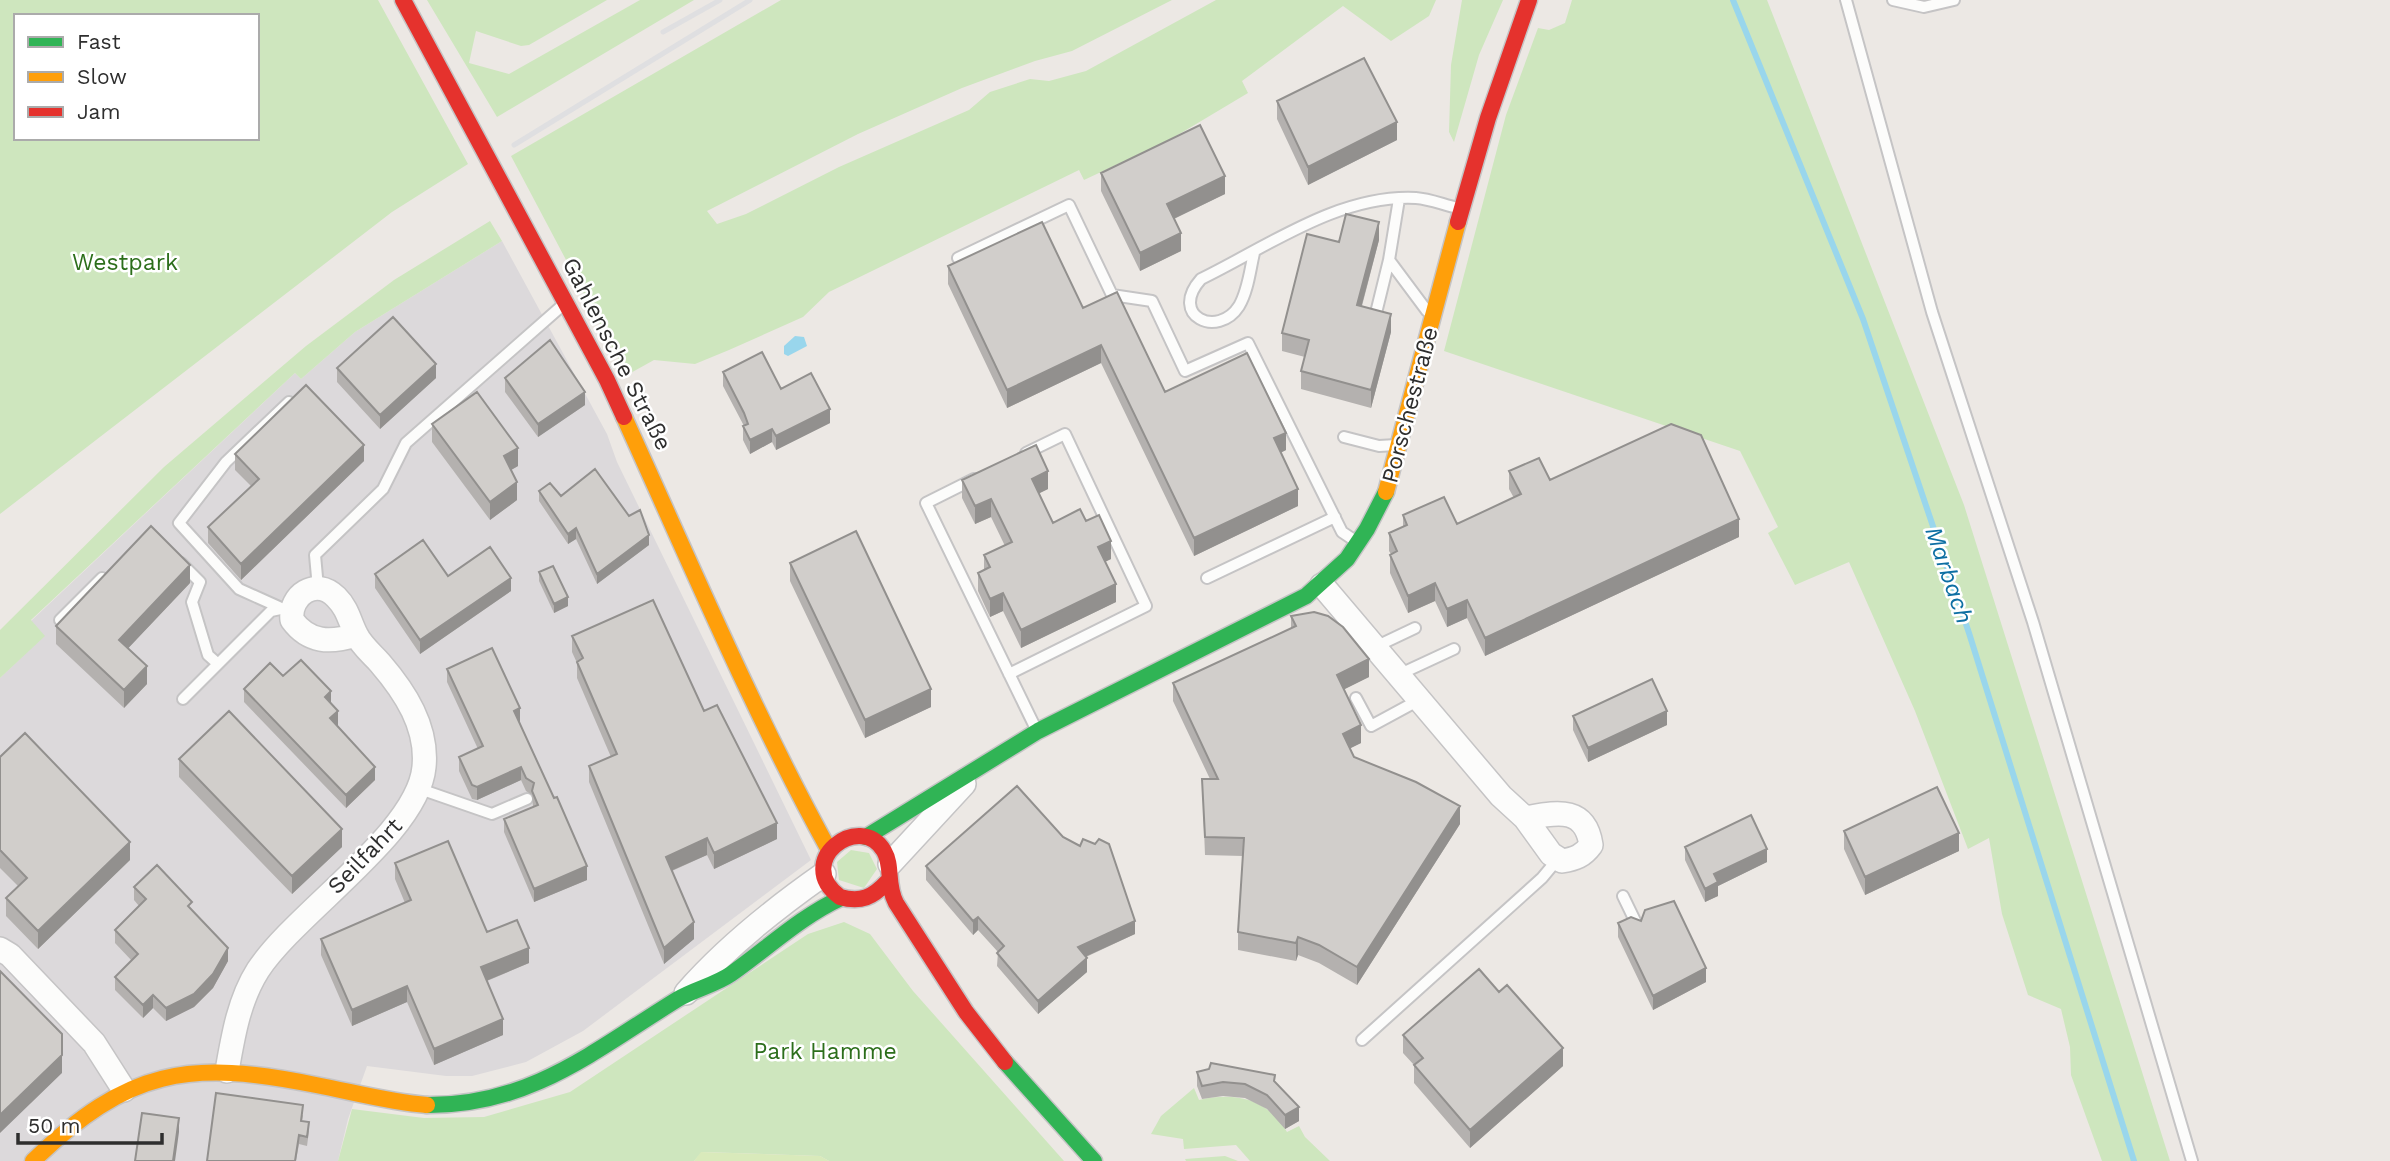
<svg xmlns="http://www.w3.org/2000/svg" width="2390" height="1161" viewBox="0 0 2390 1161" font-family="'Work Sans',sans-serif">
  <rect width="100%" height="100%" fill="#ece8e4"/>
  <path fill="#dcd9db" d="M502 241 607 434 617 462 811 860 583 1031 526 1062 472 1076H446L367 1066 348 1119 338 1161H0V678L44 636 31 621 295 373 301 379 355 332Z"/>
  <path fill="#cee6be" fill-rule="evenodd" d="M0 0H378L468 164 392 212 0 514ZM16 16H257V138H16Z
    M427 0H607L529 45 521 46 476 31 469 63 509 74 640 0H694L497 117Z
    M781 0H1172L1072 51 1035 61 962 88 858 134 707 211 717 224 746 214 839 167 969 110 990 92 1030 79 1049 81 1086 71 1216 0H1436L1429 16 1391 41 1343 6 1242 81 1248 93 1171 139 1084 180 1079 170 829 292 803 317 729 350 695 364 654 360 627 375 511 156Z
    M1462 0H1503L1479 55 1454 142 1449 132 1451 65Z
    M1572 0H1767L1964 505 2170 1161H2102L2071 1075 2070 1047 2061 1009 2028 995 2002 914 1989 838 1968 849 1915 711 1849 562 1795 585 1768 533 1778 527 1740 451 1444 351 1506 115 1538 28 1549 30 1565 23Z
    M490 221 502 241 355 332 301 379 295 373 31 620 45 636 0 678V630L164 467 306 346 394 280Z
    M851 850 869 853 877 869 864 888 839 880 837 862Z
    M844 922 870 934 913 991 1064 1161H829L820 1156 702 1152 694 1161H338L352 1109 424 1118 484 1117 570 1092 808 934Z
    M1194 1088 1199 1100C1235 1092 1267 1098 1287 1132L1299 1126 1305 1137 1330 1161H1250L1236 1145 1184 1149 1183 1139 1151 1134 1161 1116Z
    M1225 1156 1238 1161H1186L1185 1159Z"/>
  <path fill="#d9eabb" d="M701 1152 820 1156 829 1161H694Z"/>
  <path fill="#99d6ec" d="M795 336 804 337 807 346 788 356 784 354V346Z"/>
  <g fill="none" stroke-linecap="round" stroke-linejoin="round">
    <path stroke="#99d6ec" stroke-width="6" d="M1733 0 1863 319 1969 633 2134 1161"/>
    <defs>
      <path id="lane" d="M1846 0 1932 312 2033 622 2192 1161
        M1893 0 1924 7 1954 0
        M1254 253C1250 270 1248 291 1239 306 1218 339 1168 316 1201 279 1267 247 1339 194 1416 198 1430 199 1444 205 1458 208
        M958 258 1069 205 1112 295 1152 301 1185 371 1248 343 1342 532 1357 542
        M1389 260 1399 199
        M1376 313 1389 260 1427 311
        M1344 437 1379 446 1396 445
        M974 479 926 503 1036 729
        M181 563 200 582 192 602 208 655 217 663
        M1207 578 1335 517
        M318 588 315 555 383 489 406 443 564 304
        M279 607 239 589 179 523 226 462 289 402
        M60 620 102 578
        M1375 647 1415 628
        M1009 674 1146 606 1065 434 1026 453
        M1398 675 1454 649
        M1356 698 1371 726 1419 700
        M183 699 271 611 285 608
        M420 789 492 814 527 799
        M1623 896 1638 927
        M1362 1040 1542 878 1557 860"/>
      <path id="street" d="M1322 585 1501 796 1525 818 1551 854 1562 861C1575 859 1583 856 1591 845 1585 805 1555 813 1525 818
        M890 864 964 784
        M0 949 10 955 94 1043 124 1090
        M686 993C726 947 774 909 824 874
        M227 1071C233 1036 239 1000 258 970 297 911 418 833 424 767 428 727 405 692 380 663 372 654 361 645 356 634 349 620 348 609 336 597 316 577 289 595 292 620 309 643 330 643 356 635"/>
      <path id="fast" d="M866 837 1038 731 1306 596 1347 559 1367 529 1386 492
        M1005 1062 1094 1161
        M427 1105C530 1106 595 1050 678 999 695 989 715 985 731 974 768 948 800 917 841 898"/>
      <path id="slow" d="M624 417C690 562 752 710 829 850
        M1386 492 1458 222
        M33 1161C127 1069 189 1059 316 1085 353 1092 389 1102 427 1105"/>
      <path id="jam" d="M403 0 607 380 624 417
        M1458 222 1488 118 1529 0
        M887 882C873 897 861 903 840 897 792 862 860 810 884 851 893 866 886 884 896 903L966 1012 1005 1062"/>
    </defs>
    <use href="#lane" stroke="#c5c4c5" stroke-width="14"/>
    <use href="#street" stroke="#c5c4c5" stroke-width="26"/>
    <use href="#fast" stroke="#c5c4c5" stroke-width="19"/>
    <use href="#slow" stroke="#c5c4c5" stroke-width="19"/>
    <use href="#jam" stroke="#c5c4c5" stroke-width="19"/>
    <use href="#lane" stroke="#fcfcfb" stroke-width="10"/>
    <use href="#street" stroke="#fcfcfb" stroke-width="23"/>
    <use href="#fast" stroke="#30b455" stroke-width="16"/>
    <use href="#slow" stroke="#ff9f0a" stroke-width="16"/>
    <use href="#jam" stroke="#e5322d" stroke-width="16"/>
    <path stroke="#dfdfe1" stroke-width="5" d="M663 32 720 0
      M514 145 750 0"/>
  </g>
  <path fill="#b4b1af" d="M1277 101 1397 140 1308 185 1277 119Z
    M1101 173 1225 194 1174 219 1181 251 1140 271 1101 191Z
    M1379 240 1362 306 1391 332 1371 408 1301 389V371L1305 357 1282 351V333L1339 242Z
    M948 266 1083 308 1165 392 1286 450 1280 453 1298 506 1194 556 1101 363 1007 408 948 284Z
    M337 368 436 378 380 429 337 382Z
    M723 372 781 389 830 423 776 450 772 442 750 454 743 440V426H744L723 386Z
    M505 378 585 405 538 437 505 392Z
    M432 424 518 466 511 470 517 500 490 520 432 442Z
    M235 454 364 461 241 580 208 543V527L251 486 235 470Z
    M1509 471 1550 480 1739 537 1485 656 1467 618 1447 627 1435 601 1408 613 1390 573V555L1391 554 1389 551V533L1403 527V515L1457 524 1514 498 1509 489Z
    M962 480 1048 489 1039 493 1053 523 1086 521 1111 559 1105 562 1116 602 1021 648 1003 611 990 617 978 591V573L984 570V555L1005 546 991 517 975 524 962 498Z
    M539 491 629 516 649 545 597 584 576 539 568 544 539 501Z
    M790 563 931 707 865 738 790 581Z
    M539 572 568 606 554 613 539 581Z
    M375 574 448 576 511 591 420 654 375 588Z
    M190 583 128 648 147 684 124 708 56 644V626Z
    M1291 616 1369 677 1344 689 1361 743 1350 748 1354 757 1460 824 1357 985 1319 963 1298 955 1296 961 1238 950V932L1243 856 1205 855 1202 779H1210L1173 701V683L1291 628Z
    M572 636 704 711 777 839 714 869 707 855 672 871 694 939 664 964 589 782V766L611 757 577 678V663L572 652Z
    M447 669 520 722H519L587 880 534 902 504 832V819L533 807 532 795 526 791 521 780 477 800 472 799 459 771V757L478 749 447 682Z
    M283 676 331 703 338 725 337 726 375 780 346 808 244 702V689Z
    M1573 716 1667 725 1588 762 1573 730Z
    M0 757 130 860 38 949 6 916V898L18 886 0 868Z
    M179 759 342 847 292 894 179 777Z
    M1844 831 1959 851 1865 895 1844 849Z
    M1685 847 1767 862 1718 886V896L1705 902 1685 860Z
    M395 863 529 963 487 981 503 1035 434 1065 407 1002 352 1026 321 955V939L405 903 395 879Z
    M926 866 1135 934 1086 957 1087 972 1038 1014 997 966 998 952 978 930 973 935 926 880Z
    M134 887 192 911 228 961 213 988 194 1007 166 1021 153 1008 143 1018 115 990V977L132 961 115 943V930L139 906 134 900Z
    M1618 923 1706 982 1653 1010 1618 937Z
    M1403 1035 1563 1066 1470 1148 1414 1083V1065L1403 1053Z
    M1197 1072 1275 1082 1299 1121 1285 1129 1267 1109 1245 1098 1223 1096 1202 1099 1197 1086Z
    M303 1115 302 1121 309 1131 307 1146 299 1144 296 1161H207Z"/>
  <path fill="#92908e" d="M1397 122V140L1308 185V167Z
    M1225 176V194L1167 222V204Z
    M1379 222V240L1357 323V305Z
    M1181 233V251L1140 271V253Z
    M1391 314V332L1371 408V390Z
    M1101 345V363L1007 408V390Z
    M436 364V378L380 429V415Z
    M585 392V405L538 437V424Z
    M830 409V423L776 450V436Z
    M772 429V442L750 454V440Z
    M1286 433V450L1274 456V438Z
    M364 445V461L241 580V564Z
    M518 448V466L504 474V456Z
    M1048 471V489L1032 497V479Z
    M517 482V500L490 520V502Z
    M1298 489V506L1194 556V538Z
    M991 499V517L975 524V506Z
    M1739 519V537L1485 656V638Z
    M576 528V539L568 544V534Z
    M649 535V545L597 584V574Z
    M1111 541V559L1098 565V547Z
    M190 565V583L119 658V640Z
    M511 578V591L420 654V640Z
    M1435 583V601L1408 613V596Z
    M1116 584V602L1021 648V630Z
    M1003 593V611L990 617V599Z
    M568 597V606L554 613V604Z
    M1467 600V618L1447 627V609Z
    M1369 659V677L1337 693V675Z
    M147 666V684L124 708V690Z
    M931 689V707L865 738V720Z
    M331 691V705L325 697Z
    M520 708V722L514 725V711Z
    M338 711V725L330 732V718Z
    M1667 711V725L1588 762V748Z
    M1361 725V743L1343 752V734Z
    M375 767V780L346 808V795Z
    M521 767V780L477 800V787Z
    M1460 806V824L1357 985V967Z
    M777 823V839L714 869V853Z
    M342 829V847L292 894V876Z
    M1959 833V851L1865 895V877Z
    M707 838V855L666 873V857Z
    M130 842V860L38 949V931Z
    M1767 849V862L1718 886V896L1705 902V889L1714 874Z
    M587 866V880L534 902V889Z
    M978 917V930L973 935V921Z
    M1135 921V934L1078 960V947Z
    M694 922V939L664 964V948Z
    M1298 937V955L1296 961V943Z
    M228 948V961L213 988 194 1007 166 1021V1008Z
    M529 948V963L481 983V967Z
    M1087 958V972L1038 1014V1001Z
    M1706 968V982L1653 1010V996Z
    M407 986V1002L352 1026V1010Z
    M153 995V1008L143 1018V1005Z
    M503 1019V1035L434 1065V1049Z
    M62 1034V1073L0 1133V1115Z
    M1563 1048V1066L1470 1148V1130Z
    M1299 1107V1121L1285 1129V1115Z
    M179 1118V1132L175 1161H173Z"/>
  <path fill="#d1cecb" stroke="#92908e" stroke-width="2" d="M1364 58 1397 122 1308 167 1277 101Z
    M1200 125 1225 176 1167 204 1181 233 1140 253 1101 173Z
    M1346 214 1379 222 1357 305 1391 314 1371 390 1301 371 1309 340 1282 333 1307 234 1339 242Z
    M1042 222 1083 308 1117 292 1165 392 1247 353 1286 433 1274 438 1298 489 1194 538 1101 345 1007 390 948 266Z
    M393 317 436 364 380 415 337 368Z
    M550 340 585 392 538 424 505 378Z
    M762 352 781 389 811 373 830 409 776 436 772 429 750 440 743 426 748 424 744 413 723 372Z
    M306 385 364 445 241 564 208 527 259 479 235 454Z
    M477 392 518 448 504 456 517 482 490 502 432 424Z
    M1671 424 1701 435 1739 519 1485 638 1467 600 1447 609 1435 583 1408 596 1390 555 1397 551 1389 533 1407 525 1403 515 1444 497 1457 524 1521 494 1509 471 1539 458 1550 480Z
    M1036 445 1048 471 1032 479 1053 523 1080 509 1086 521 1099 515 1111 541 1098 547 1116 584 1021 630 1003 593 990 599 978 573 990 567 984 555 1012 542 991 499 975 506 962 480Z
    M595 469 629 516 640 510 649 535 597 574 576 528 568 534 539 491 550 483 561 496Z
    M151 526 190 565 119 640 147 666 124 690 56 626Z
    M856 531 931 689 865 720 790 563Z
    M423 540 448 576 490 547 511 578 420 640 375 574Z
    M553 566 568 597 554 604 539 572Z
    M653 600 704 711 717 705 777 823 714 853 707 838 666 857 694 922 664 948 589 766 617 754 577 662 583 658 572 636Z
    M1314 612 1328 616 1343 627 1369 659 1337 675 1361 725 1343 734 1354 757 1416 782 1460 806 1357 967 1319 945 1298 937 1296 943 1238 932 1244 838 1205 837 1202 779H1218L1173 683 1296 626 1291 616Z
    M492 648 520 708 514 711 554 798 557 797 587 866 534 889 504 819 538 805 532 791 534 783 526 778 521 767 477 787 472 785 459 757 483 746 447 669Z
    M301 660 331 691 325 697 338 711 330 718 375 767 346 795 244 689 270 663 283 676Z
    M1652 679 1667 711 1588 748 1573 716Z
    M229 711 342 829 292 876 179 759Z
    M25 733 130 842 38 931 6 898 27 878 0 850V757Z
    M1017 786 1063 837 1080 846 1083 839 1095 844 1099 839 1109 844 1135 921 1078 947 1087 958 1038 1001 997 953 1004 946 978 917 973 921 926 866Z
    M1937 787 1959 833 1865 877 1844 831Z
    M1751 815 1767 849 1714 874 1718 882 1705 889 1685 847Z
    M448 841 487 932 517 920 529 948 481 967 503 1019 434 1049 407 986 352 1010 321 939 411 900 395 863Z
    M157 865 192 902 188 906 228 948 213 974 194 994 166 1008 153 995 143 1005 115 977 138 954 115 930 146 899 134 887Z
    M1674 901 1706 968 1653 996 1618 923 1631 917 1641 921 1645 910Z
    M1479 969 1499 992 1507 985 1563 1048 1470 1130 1414 1065 1423 1058 1403 1035Z
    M0 971 62 1034V1055L0 1115Z
    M1211 1063 1275 1075 1274 1081 1299 1107 1285 1115 1267 1095 1245 1084 1223 1082 1202 1086 1197 1072 1209 1069Z
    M216 1093 303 1105 301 1121 309 1122 307 1137 299 1135 295 1161H207Z
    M142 1113 179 1118 173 1161H135Z"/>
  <g text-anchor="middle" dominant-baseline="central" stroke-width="5" stroke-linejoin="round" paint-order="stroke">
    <g font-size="23" fill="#2c6e1b" stroke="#fff">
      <text x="125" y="262">Westpark</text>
      <text x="825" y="1051">Park Hamme</text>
    </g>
    <g font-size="23" fill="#2e2e2e" stroke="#fff">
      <text transform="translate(617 354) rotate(63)">Gahlensche Straße</text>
      <text transform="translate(1410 405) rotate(-75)">Porschestraße</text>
      <text transform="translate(365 856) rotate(-46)">Seilfahrt</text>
    </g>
    <g font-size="24" font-style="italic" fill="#0d6fa3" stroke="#fff">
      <text transform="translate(1949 575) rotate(71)">Marbach</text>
    </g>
  </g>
  <rect x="14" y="14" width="245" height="126" fill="#ffffff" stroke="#ababab" stroke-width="2"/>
  <rect x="28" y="37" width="35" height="10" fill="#30b455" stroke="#ababab" stroke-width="2"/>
  <text x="77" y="49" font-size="21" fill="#2e2e2e">Fast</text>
  <rect x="28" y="72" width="35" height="10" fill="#ff9f0a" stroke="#ababab" stroke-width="2"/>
  <text x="77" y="84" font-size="21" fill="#2e2e2e">Slow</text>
  <rect x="28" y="107" width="35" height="10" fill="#e5322d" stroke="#ababab" stroke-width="2"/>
  <text x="77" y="119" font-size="21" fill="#2e2e2e">Jam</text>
  <path d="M18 1133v10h144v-10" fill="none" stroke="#2e2e2e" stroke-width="3.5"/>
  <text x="28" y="1133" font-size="21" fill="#2e2e2e" stroke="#ffffff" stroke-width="5" paint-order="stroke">50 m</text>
</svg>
